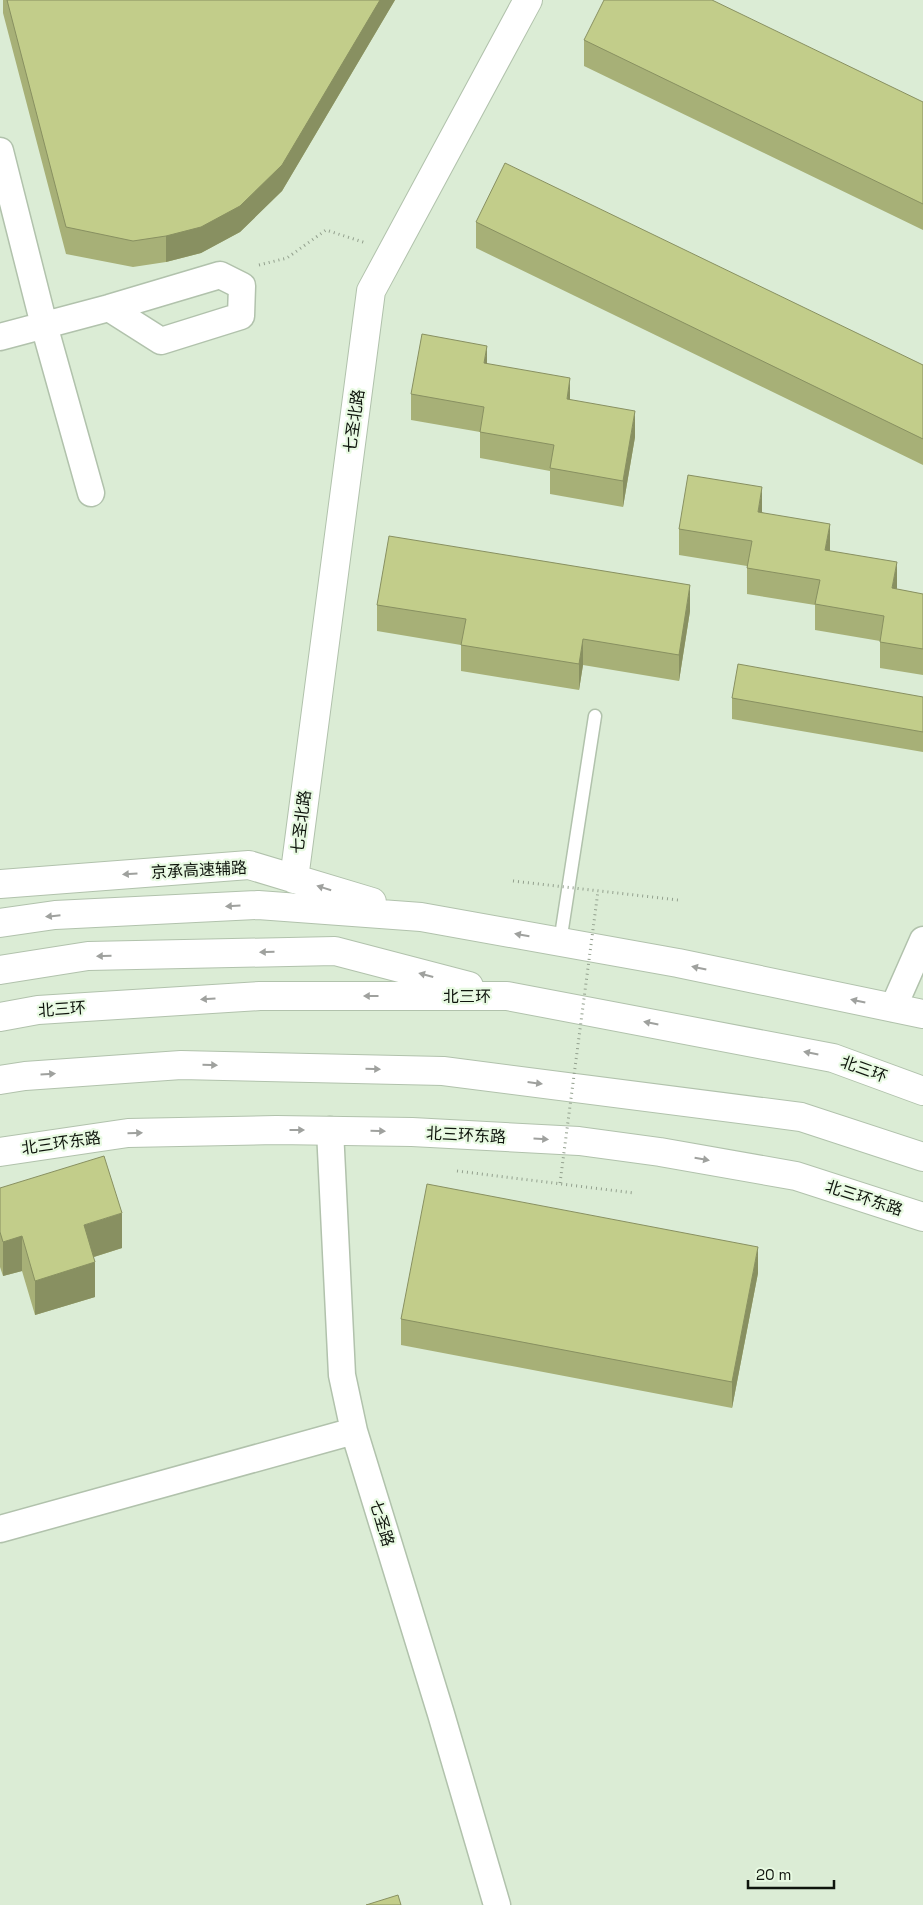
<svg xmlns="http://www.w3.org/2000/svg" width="923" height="1905" viewBox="0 0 923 1905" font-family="'Space Grotesk','Noto Sans SC',sans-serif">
  <rect width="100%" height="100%" fill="#dbecd5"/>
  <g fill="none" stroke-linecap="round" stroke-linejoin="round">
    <defs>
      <path id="service" d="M560 942 595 716"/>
      <path id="minor" d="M0 151 44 325 91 493
        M0 337 109 308 220 275 242 286 241 316 161 341 109 308
        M893 1008 923 940
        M330 1130 342 1375 354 1431 441 1714 497 1905
        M0 1529 354 1431"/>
      <path id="tertiary" d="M294 879 371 291 528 0
        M0 884 249 865 372 902
        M0 923 55 915 258 905 421 917 678 963 923 1014
        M0 1152 128 1133 276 1130 412 1132 579 1141 660 1152 796 1176 923 1217"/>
      <path id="trunk" d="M0 970 88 956 335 951 469 986
        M0 1017 38 1010 260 996H507L833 1058 923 1091
        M0 1080 25 1076 181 1065 443 1071 801 1117 923 1157"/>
    </defs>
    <use href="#service" stroke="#b1c2ac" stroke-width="15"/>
    <use href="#minor" stroke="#b1c2ac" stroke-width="29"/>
    <use href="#tertiary" stroke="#b1c2ac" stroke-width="30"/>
    <use href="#trunk" stroke="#b1c2ac" stroke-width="30"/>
    <path stroke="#93a08e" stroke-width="3" stroke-dasharray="1 4" stroke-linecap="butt" d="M259 265 287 258 326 230 366 243
      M457 1171 634 1193"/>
    <use href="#service" stroke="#fff" stroke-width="12"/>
    <use href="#minor" stroke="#fff" stroke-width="26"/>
    <use href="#tertiary" stroke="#fff" stroke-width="28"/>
    <use href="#trunk" stroke="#fff" stroke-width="28"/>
    <path stroke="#93a08e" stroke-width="3" stroke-dasharray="1 4" stroke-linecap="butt" d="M513 881 678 900
      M560 1183 598 891"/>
  </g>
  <path fill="#a7b077" d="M3 0H395L282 191 240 232 201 253 166 262 133 267 66 254 3 13Z
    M584 40 923 102V230L584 66Z
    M476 222 923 365V465L476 248Z
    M487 364 570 400 635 437 623 507 550 494V471L480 458V432L411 420V394Z
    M762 512 896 589 923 594V675L880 668V641L815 630V605L747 594V566L679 555V529Z
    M377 605 690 611 679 681 583 665 579 690 461 671V645L377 631Z
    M923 697V752L732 719V698Z
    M0 1188 122 1248 94 1257 95 1297 35 1315 22 1271 3 1276 0 1267Z
    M758 1273 732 1408 401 1345V1319Z"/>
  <path fill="#889061" d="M380 0H395L282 191 240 232 201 253 166 262V236Z
    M487 346V372L484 363Z
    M570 378V404L567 399Z
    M635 411V437L623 507V481Z
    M762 487V513L758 512Z
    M830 524V550L825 576V550Z
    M897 562V588L892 615V588Z
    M690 585V611L679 681V655Z
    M583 639V665L579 690V664Z
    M122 1213V1248L84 1260V1225Z
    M22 1236V1271L3 1276V1242Z
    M758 1247V1273L732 1408V1382Z
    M95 1262V1297L35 1315V1281Z"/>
  <path fill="#c2cd8a" stroke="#889061" d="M7 0H380L282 165 240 206 201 227 166 236 133 241 66 227Z
    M604 0H712L923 102V204L584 40Z
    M505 163 923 365V439L476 222Z
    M422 334 487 346 484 363 570 378 567 399 635 411 623 481 550 468 554 445 480 432 484 407 411 394Z
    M688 475 762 487 758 512 830 524 825 550 897 562 892 588 923 594V649L880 642 884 616 815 604 820 580 747 568 752 541 679 529Z
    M389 536 690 585 679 655 583 639 579 664 461 645 466 619 377 605Z
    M738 664 923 697V732L732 698Z
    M104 1156 122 1213 84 1225 95 1262 35 1281 22 1236 3 1242 0 1232V1188Z
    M427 1184 758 1247 732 1382 401 1319Z
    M398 1895 401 1905H366Z"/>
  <defs><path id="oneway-solid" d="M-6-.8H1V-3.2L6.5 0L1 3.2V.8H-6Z" transform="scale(1.25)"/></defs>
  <g fill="#9fa19e">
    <use href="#oneway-solid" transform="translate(130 874) rotate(176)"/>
    <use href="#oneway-solid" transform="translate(324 888) rotate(-163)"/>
    <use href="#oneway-solid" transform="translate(233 906) rotate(177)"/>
    <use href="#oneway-solid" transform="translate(53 916) rotate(174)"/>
    <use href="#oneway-solid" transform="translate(522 935) rotate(-170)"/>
    <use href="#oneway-solid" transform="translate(267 952) rotate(179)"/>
    <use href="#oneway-solid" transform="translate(104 956) rotate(179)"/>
    <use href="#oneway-solid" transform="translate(699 968) rotate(-168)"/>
    <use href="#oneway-solid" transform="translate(426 975) rotate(-165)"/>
    <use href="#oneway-solid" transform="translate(371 996) rotate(-180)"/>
    <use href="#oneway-solid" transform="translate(208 999) rotate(176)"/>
    <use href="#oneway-solid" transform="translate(858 1001) rotate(-168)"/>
    <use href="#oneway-solid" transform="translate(651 1023) rotate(-169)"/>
    <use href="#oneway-solid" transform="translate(811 1053) rotate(-169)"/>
    <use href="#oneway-solid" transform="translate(210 1065) rotate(1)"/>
    <use href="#oneway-solid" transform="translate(373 1069) rotate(1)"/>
    <use href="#oneway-solid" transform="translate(48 1074) rotate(-4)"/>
    <use href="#oneway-solid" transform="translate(535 1083) rotate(7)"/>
    <use href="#oneway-solid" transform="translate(297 1130)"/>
    <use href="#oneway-solid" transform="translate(378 1131) rotate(2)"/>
    <use href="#oneway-solid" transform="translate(135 1133) rotate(-2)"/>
    <use href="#oneway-solid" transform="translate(541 1139) rotate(3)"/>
    <use href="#oneway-solid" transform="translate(702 1159) rotate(10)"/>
  </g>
  <g text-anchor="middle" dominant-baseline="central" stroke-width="4.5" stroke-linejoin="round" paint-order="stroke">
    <g font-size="16" fill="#0f150d" stroke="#e8fae2">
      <text transform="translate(354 421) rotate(-82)">七圣北路</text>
      <text transform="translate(301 822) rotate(-83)">七圣北路</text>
      <text transform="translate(199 870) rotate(-3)">京承高速辅路</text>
      <text x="467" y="996">北三环</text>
      <text transform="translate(62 1009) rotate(-4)">北三环</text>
      <text transform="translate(864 1069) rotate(20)">北三环</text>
      <text transform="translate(466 1135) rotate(3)">北三环东路</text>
      <text transform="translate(61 1143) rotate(-8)">北三环东路</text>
      <text transform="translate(864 1198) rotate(18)">北三环东路</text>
      <text transform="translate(382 1523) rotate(73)">七圣路</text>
    </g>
  </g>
  <path d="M748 1880v8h86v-8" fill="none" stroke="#0f150d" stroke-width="2.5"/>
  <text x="756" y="1880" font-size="15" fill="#0f150d" stroke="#e8fae2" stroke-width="4" paint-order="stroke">20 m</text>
</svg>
